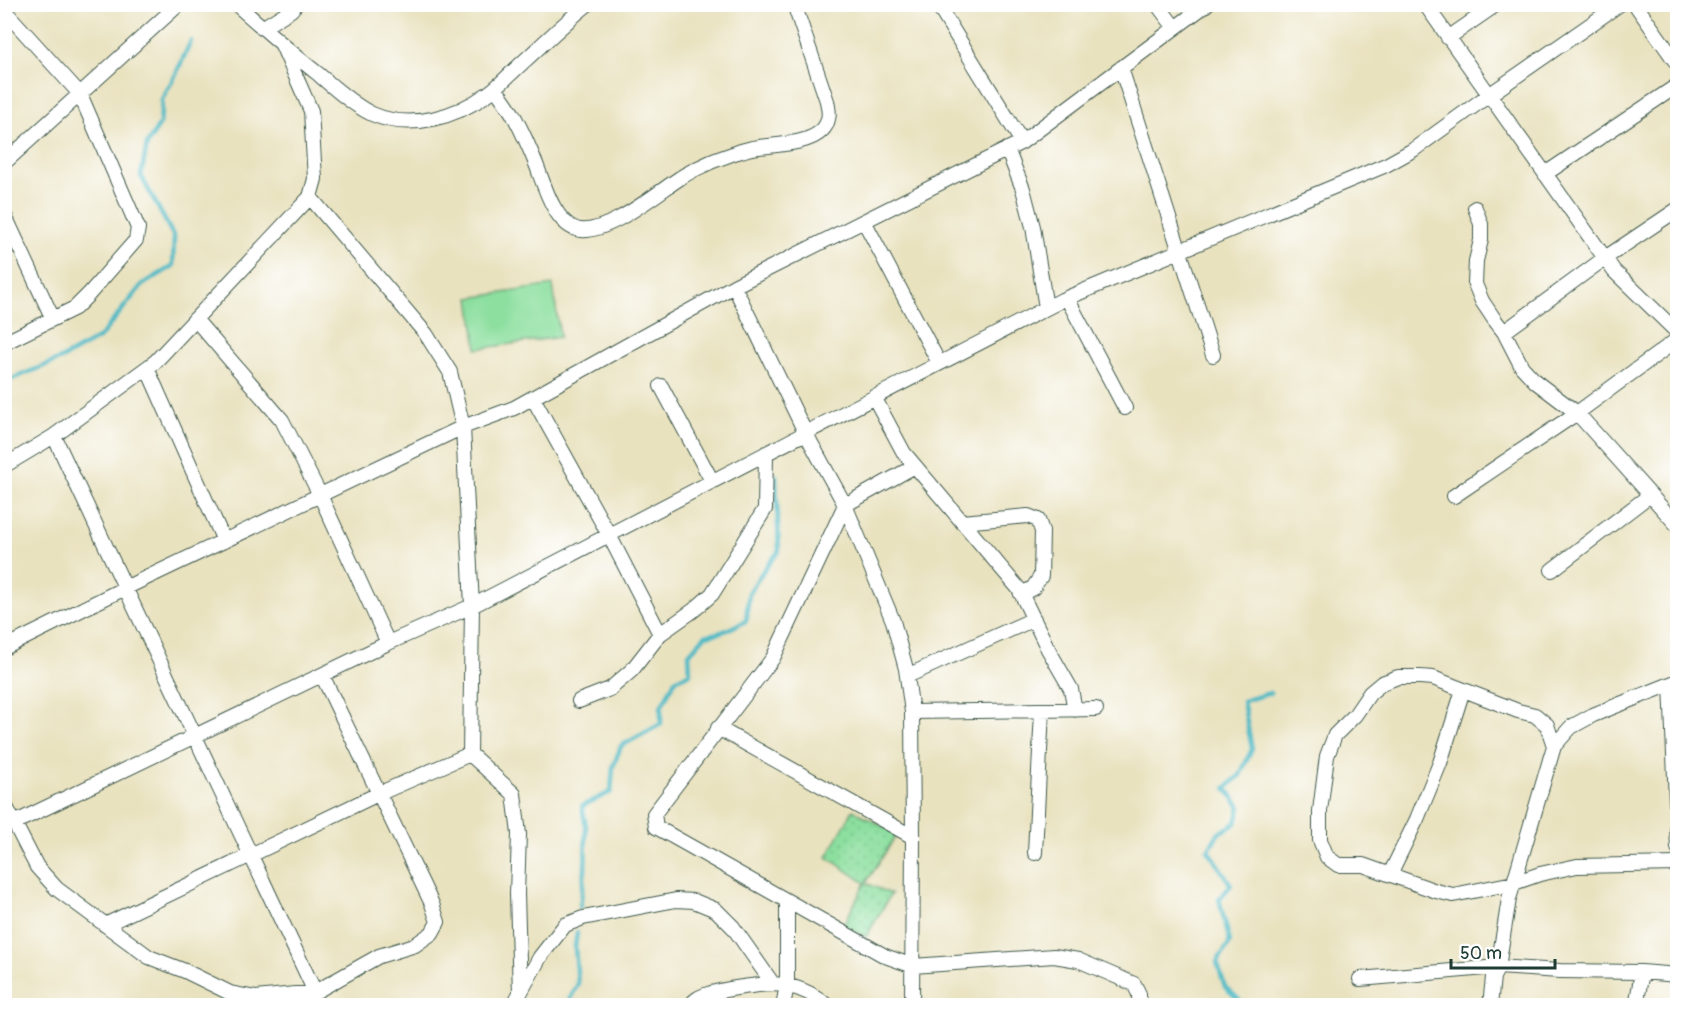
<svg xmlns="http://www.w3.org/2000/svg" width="1682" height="1010" viewBox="0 0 1682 1010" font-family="Pangolin,sans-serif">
  <defs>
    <pattern id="grass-dots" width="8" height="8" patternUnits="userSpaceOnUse" patternTransform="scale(1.5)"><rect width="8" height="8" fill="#8cdf9f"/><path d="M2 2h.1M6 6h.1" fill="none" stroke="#78c08a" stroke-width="1.8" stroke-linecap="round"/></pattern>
  </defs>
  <rect width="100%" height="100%" fill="#fff"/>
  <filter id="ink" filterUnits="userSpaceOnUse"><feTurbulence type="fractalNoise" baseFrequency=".0167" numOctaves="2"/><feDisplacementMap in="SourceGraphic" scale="12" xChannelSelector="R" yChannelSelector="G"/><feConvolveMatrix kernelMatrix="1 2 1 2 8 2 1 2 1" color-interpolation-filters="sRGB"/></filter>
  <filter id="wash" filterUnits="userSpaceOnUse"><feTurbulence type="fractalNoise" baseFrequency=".008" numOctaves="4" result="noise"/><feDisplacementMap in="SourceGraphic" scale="24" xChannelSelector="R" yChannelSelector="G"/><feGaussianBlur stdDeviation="1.35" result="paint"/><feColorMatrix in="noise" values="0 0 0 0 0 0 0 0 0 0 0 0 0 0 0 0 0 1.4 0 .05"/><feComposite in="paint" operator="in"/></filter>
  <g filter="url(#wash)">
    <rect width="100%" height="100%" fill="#e9e2bf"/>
    <path fill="url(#grass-dots)" stroke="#568e6a" stroke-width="1.5" d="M853 810 897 834 866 883 891 894 866 937 843 926 865 883 827 857Z"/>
    <path fill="#8cdf9f" stroke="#568e6a" stroke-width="1.5" d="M553 285 560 337 477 349 470 298Z"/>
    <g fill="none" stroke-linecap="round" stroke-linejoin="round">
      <path stroke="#4dbac6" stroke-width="4.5" d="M4 382 61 359 100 337 142 285 173 266 174 237 141 176 147 144 160 124 162 99 176 74 191 41
        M580 907 585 870 586 827 582 806 611 792 613 767 621 746 661 724V707L675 680 690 673 689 654 705 636 722 632 746 621 749 593 763 571 779 551 776 476
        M566 1006 578 984 575 947 577 932
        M1246 1006 1225 987 1217 962 1230 942 1219 899 1231 885 1208 850 1218 834 1236 823 1240 807 1226 788 1240 775 1252 749 1243 701 1270 693"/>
    </g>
  </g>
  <g filter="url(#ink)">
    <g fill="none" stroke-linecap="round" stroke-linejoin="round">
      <defs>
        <path id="minor" d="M236 4C263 28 289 51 317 73 332 86 354 106 372 114 411 131 456 117 489 93 500 85 509 75 520 65 542 45 564 23 588 4
          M937 4 1022 142
          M1157 4 1175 28
          M1425 4 1614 271 1678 333
          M1635 4 1678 65
          M4 10 80 94 138 228 136 240 89 294 75 308 4 343
          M262 28 291 10 296 4
          M1448 38 1497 4
          M1121 68 1213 355
          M495 88C502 98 510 108 515 118 523 133 530 149 536 164 544 184 554 222 576 229 603 238 657 193 680 178 690 171 702 166 713 161 726 156 739 151 752 148 773 144 823 146 828 119 830 113 828 107 827 101L794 4
          M1007 149 1023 189 1033 227 1046 308
          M4 163 179 4
          M1545 174 1678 85
          M310 197 426 334 450 372 463 427 472 606 470 754 514 794 519 834 517 894 520 993
          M1475 208 1481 224V240L1476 261 1475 284 1482 301 1494 319 1504 332 1522 367 1536 382 1577 413 1678 526
          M4 214 53 319
          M864 221 939 363
          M734 286 805 432 845 505 893 621 906 669 912 712 913 837 912 1006
          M1067 298 1125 408
          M195 319 282 420 320 495 388 643
          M1504 332 1605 258 1678 209
          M147 368 224 541
          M661 386 712 481
          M874 397 904 453 1019 589 1048 649 1071 689 1075 710
          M533 398 609 535 660 634
          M54 436 315 992
          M4 466 54 436 155 362 310 197 315 179 311 111 282 45
          M915 466 845 505 773 658 654 814 656 827 885 956 913 966 1054 956 1078 960 1134 984 1139 994V1006
          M1454 496 1577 413 1678 339
          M962 522 1028 516 1038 520 1042 531 1041 576 1033 588 1021 594
          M1552 570 1650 495
          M4 648 125 588 463 427 514 408 734 286 1022 142 1207 4
          M907 676 1034 619
          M1678 681 1593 715 1571 727 1554 746 1509 899 1498 967 1560 971 1642 972 1678 975
          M1671 684 1678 848
          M579 701 610 689 632 670 660 634 694 610 712 594 765 509 766 453
          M912 712 1096 709
          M718 728 913 837
          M1554 746 1547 725 1535 715 1518 711 1433 678 1420 677H1398L1382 683 1370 693 1355 715 1335 735 1327 756 1320 811V840L1327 857 1338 865H1363L1436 891 1453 895 1514 883 1540 874 1577 866 1678 864
          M4 803 37 867 57 889 149 957 185 971 230 993 256 998 315 992 379 956 415 945 432 933 438 922 432 904 322 675
          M14 823 388 643 472 606 1062 300 1386 165 1413 150 1489 95 1620 4
          M1035 853 1042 710
          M1390 874 1417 819 1440 763 1463 690
          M105 925 378 794 470 754
          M1360 979 1498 967
          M513 1006 540 957 565 925 583 918 676 900 694 901 716 910 733 927 773 984
          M690 1006C692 1003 694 1001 697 999 710 990 768 982 785 985 799 988 816 995 827 1006
          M783 1006 787 985V901
          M1490 1006 1493 977 1498 967
          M1636 1006 1642 972"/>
      </defs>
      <use href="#minor" stroke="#3d5649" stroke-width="16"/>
      <use href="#minor" stroke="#fff" stroke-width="14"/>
    </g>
  </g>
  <rect width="1682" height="1010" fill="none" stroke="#fff" stroke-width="24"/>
  <path d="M1451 959v9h104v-9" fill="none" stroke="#1f3d34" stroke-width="3"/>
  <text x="1460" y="959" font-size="18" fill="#1f3d34" stroke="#ffffff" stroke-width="4.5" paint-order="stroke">50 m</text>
</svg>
